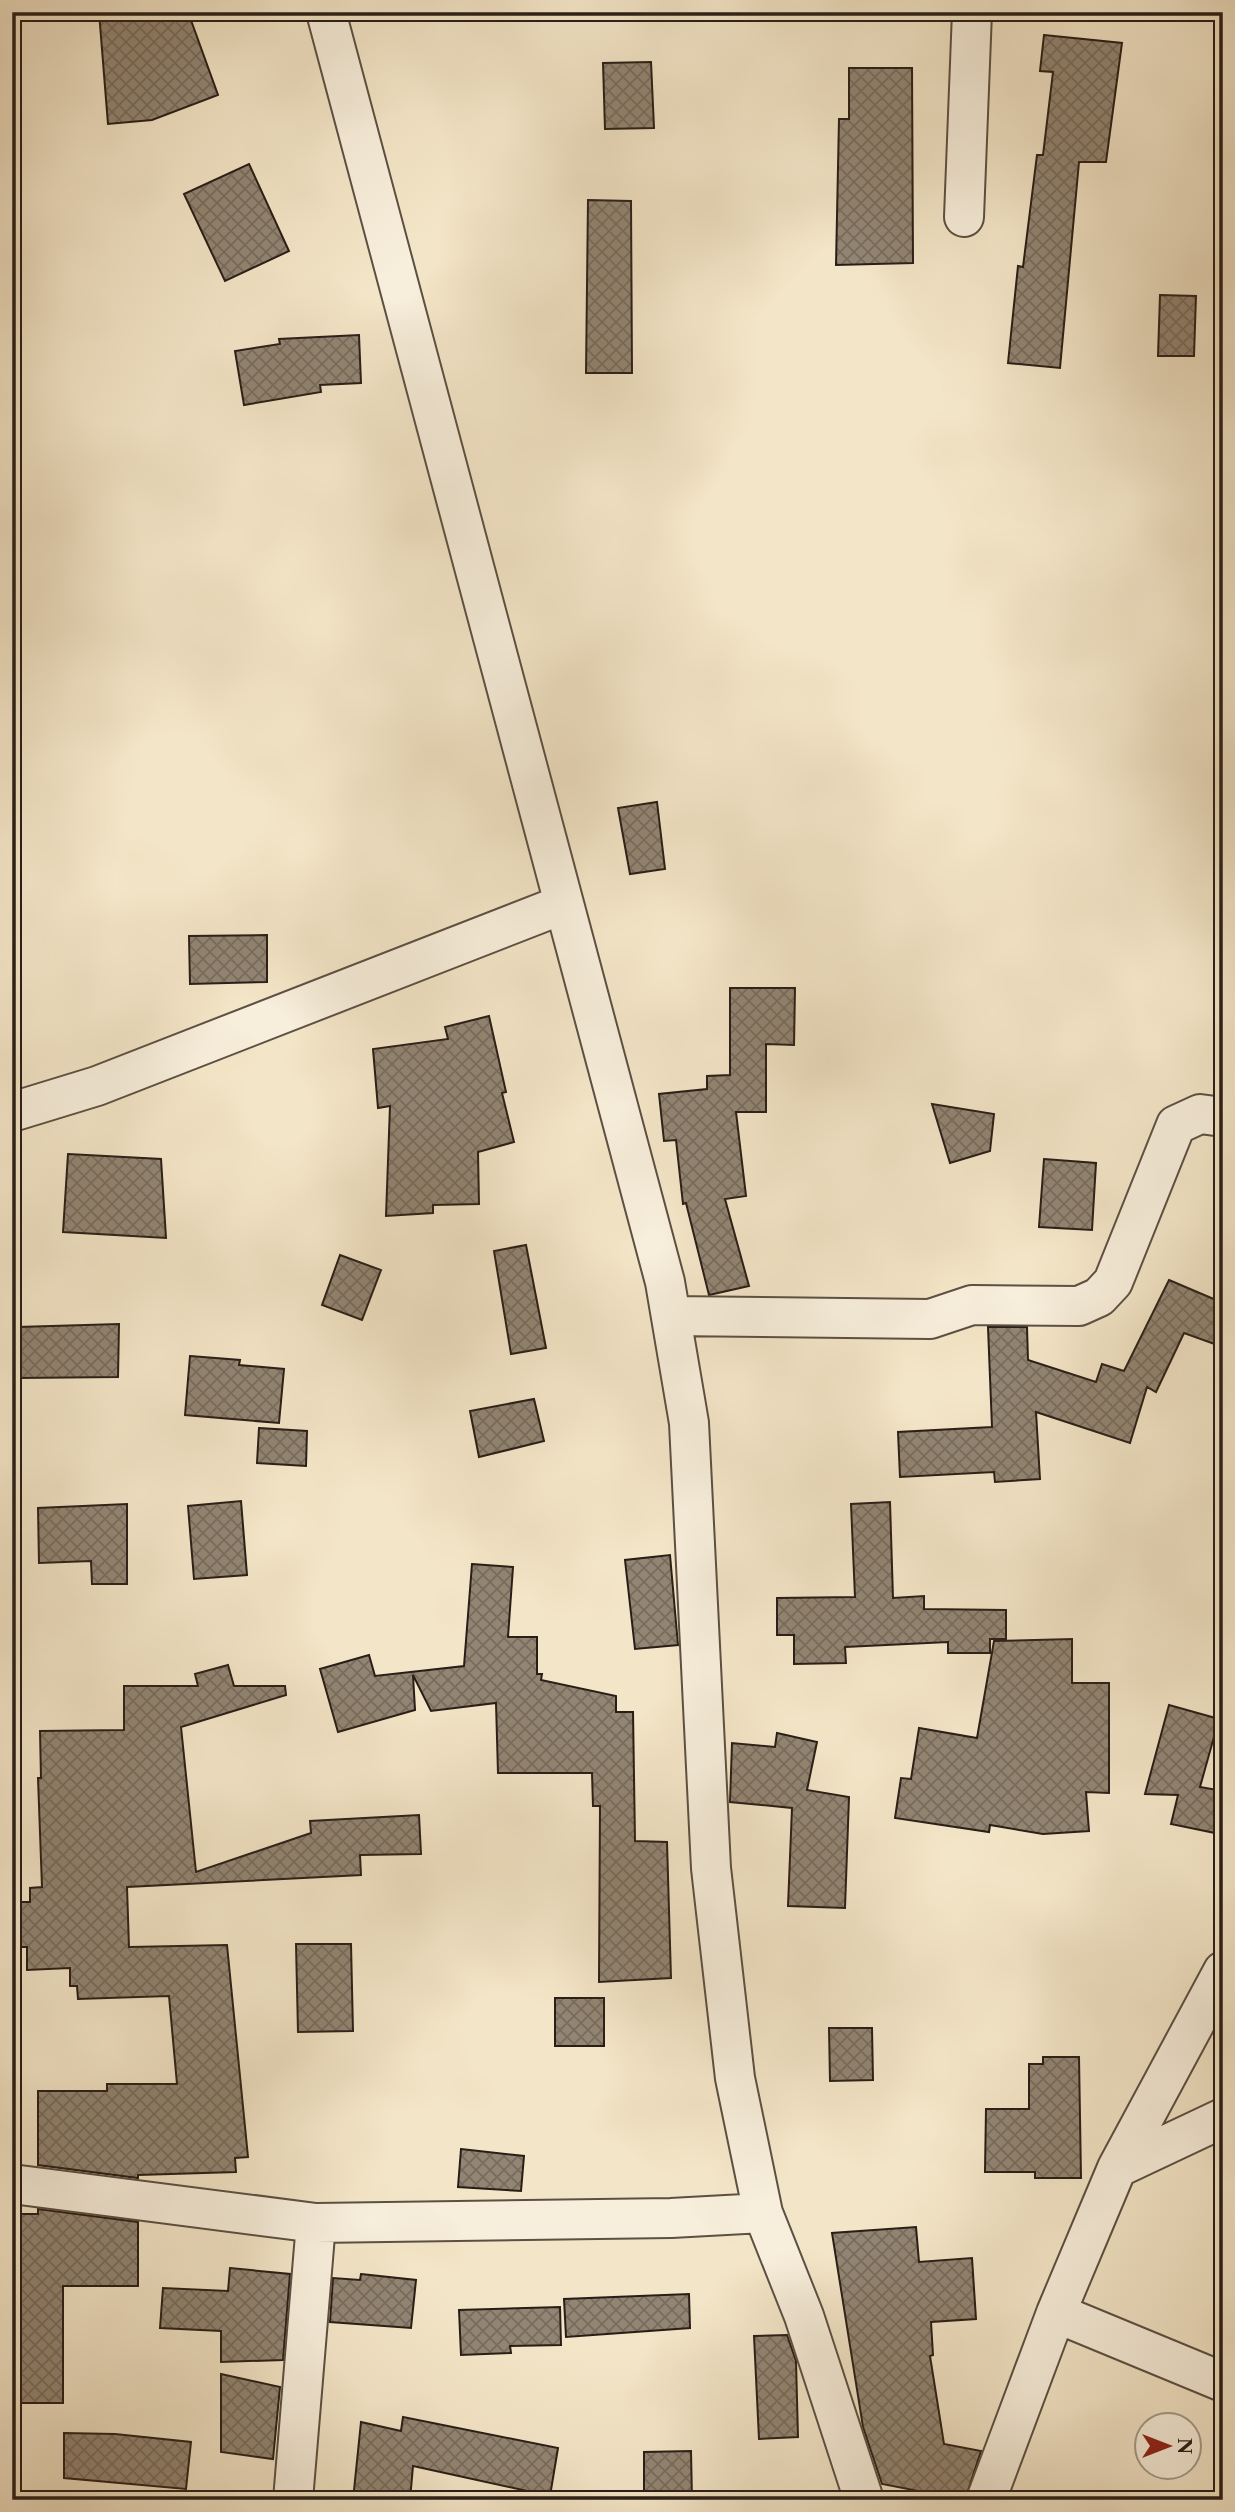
<svg xmlns="http://www.w3.org/2000/svg" width="1235" height="2512" viewBox="0 0 1235 2512" font-family="'Libre Caslon Text',serif">
  <defs>
    <pattern id="building-cross-hatch" width="8" height="8" patternUnits="userSpaceOnUse" patternTransform="scale(1.75)"><rect width="8" height="8" fill="#928573"/><path d="M0 0l8 8M0 8l8-8" fill="none" stroke="#776c5d"/></pattern>
  </defs>
  <rect width="100%" height="100%" fill="#f3e5c7"/>
  <filter id="stains"><feTurbulence type="fractalNoise" baseFrequency=".00286" numOctaves="4"/><feColorMatrix values="0 0 0 0 .2 0 0 0 0 .09 0 0 0 0 .02 0 0 0 .5 -.17"/></filter>
  <radialGradient id="worn" r=".72"><stop offset=".6" stop-color="#630" stop-opacity="0"/><stop offset="1" stop-color="#630" stop-opacity=".3"/></radialGradient>
  <path fill="url(#building-cross-hatch)" stroke="#291e17" stroke-width="2" d="M99 12H188L218 95 152 120 108 124Z
    M1044 35 1122 43 1106 162H1079L1060 368 1008 363 1018 266 1023 267 1037 155H1043L1053 72 1040 71Z
    M651 62 654 128 605 129 603 63Z
    M849 68H912L913 263 836 265 839 119H849Z
    M249 164 289 251 225 281 184 194Z
    M588 200 631 201 632 373H586Z
    M1160 295 1196 296 1194 356H1158Z
    M359 335 361 383 320 385 321 392 244 405 235 351 280 344 279 339Z
    M657 802 665 869 630 874 618 808Z
    M267 935V982L190 984 189 936Z
    M730 988H795L794 1045 766 1044V1112H736L746 1196 725 1199 749 1286 709 1295 686 1203 683 1204 676 1140 664 1141 659 1094 707 1089V1076L730 1075Z
    M489 1016 506 1092 502 1093 514 1142 478 1152 479 1204 433 1205V1213L386 1216 390 1106 378 1108 373 1049 448 1039 445 1027Z
    M932 1104 994 1114 990 1151 950 1163Z
    M68 1154 161 1159 166 1238 63 1232Z
    M1044 1159 1096 1163 1092 1230 1039 1227Z
    M526 1245 546 1348 511 1354 494 1251Z
    M340 1255 381 1270 362 1320 322 1305Z
    M1169 1280 1223 1303V1347L1184 1333 1156 1392 1147 1387 1130 1443 1036 1412 1040 1479 995 1482 994 1472 900 1477 898 1432 992 1427 988 1327H1027L1028 1360 1096 1382 1102 1364 1124 1371Z
    M119 1324 118 1377 19 1378 18 1327Z
    M190 1356 240 1360 239 1365 284 1369 279 1423 185 1415Z
    M534 1399 544 1441 479 1457 470 1411Z
    M259 1428 307 1431 306 1466 257 1463Z
    M241 1501 247 1575 194 1579 188 1506Z
    M890 1502 893 1598 924 1596V1609L1006 1610V1639H990V1653H948V1642L845 1647 846 1663 794 1664V1635H777V1598L855 1597 851 1504Z
    M127 1504V1584H92L91 1561 39 1563 38 1508Z
    M670 1555 678 1645 635 1649 625 1560Z
    M472 1564 513 1567 508 1637H537V1674H542L541 1680 616 1696V1712H633L635 1841 667 1842 671 1978 599 1982 600 1806H593L592 1773H498L496 1703 431 1711 413 1675 415 1710 338 1732 320 1669 369 1655 375 1676 464 1666Z
    M1072 1639V1683H1109V1793L1086 1792 1089 1831 1043 1834 990 1825 989 1832 895 1818 901 1778 911 1779 919 1728 977 1738 994 1641Z
    M228 1665 234 1686H285L286 1695 181 1727 196 1872 311 1833 310 1821 419 1815 421 1854 360 1855 361 1875 127 1887 129 1947 227 1945 248 2157 235 2158 236 2172 138 2175V2178L38 2165V2091H107V2084H177L169 1996 78 1999 77 1986H70V1968L27 1970V1947H20L17 1902H30V1888L42 1887 38 1778H41L40 1731 124 1730V1686H198L195 1674Z
    M1169 1705 1219 1719 1200 1787 1223 1791 1215 1833 1171 1824 1178 1795 1145 1794Z
    M777 1733 817 1742 807 1790 849 1797 845 1908 788 1906 792 1808 730 1802 732 1743 775 1747Z
    M296 1944H351L353 2031 298 2032Z
    M555 1998H604V2046H555Z
    M829 2028H872L873 2080 830 2081Z
    M1043 2057H1079L1081 2178H1035V2172H985L986 2109H1029V2064H1043Z
    M461 2149 524 2156 521 2191 458 2187Z
    M38 2209 138 2222V2286H63V2403H20V2337H12V2214H38Z
    M916 2227 919 2262 972 2258 976 2319 931 2322 933 2355 930 2356 944 2444 981 2451 965 2500 882 2484 863 2427 832 2233Z
    M230 2268 290 2274 283 2360 221 2362V2331L160 2328 163 2288 228 2291Z
    M361 2274 416 2280 411 2328 330 2322 333 2278 360 2280Z
    M689 2294 690 2328 566 2337 564 2299Z
    M560 2307 561 2345 510 2346 511 2353 461 2355 459 2310Z
    M787 2335 796 2361 798 2437 759 2439 754 2336Z
    M221 2374 280 2387 273 2459 221 2452Z
    M403 2417 558 2448 550 2496 413 2466 410 2500H353L361 2422 401 2431Z
    M64 2433 115 2434 191 2442 186 2489 64 2478Z
    M691 2451 692 2500H644V2452Z"/>
  <g fill="none" stroke-linecap="round" stroke-linejoin="round">
    <defs>
      <path id="minor" d="M326 12 665 1282 689 1423 711 1868 735 2078 763 2213 804 2316 864 2500
        M964 217 972 12
        M12 1112 97 1086 564 904
        M671 1316 930 1319 972 1305 1079 1306 1099 1297 1113 1282 1176 1125 1200 1114 1223 1117
        M1117 2168 1223 2118
        M12 2184 316 2223 671 2218 763 2213
        M1056 2313 1223 2382
        M293 2500 316 2223
        M986 2500 1056 2313 1117 2168 1223 1971"/>
    </defs>
    <use href="#minor" stroke="#5c5043" stroke-width="42"/>
    <use href="#minor" stroke="#f7eedb" stroke-width="38"/>
  </g>
  <rect width="1235" height="2512" fill="none" stroke="#f3e5c7" stroke-width="42"/>
  <rect x="14" y="14" width="1207" height="2484" fill="none" stroke="#291e17" stroke-width="3.5"/>
  <rect x="21" y="21" width="1193" height="2470" fill="none" stroke="#291e17" stroke-width="2"/>
  <g transform="translate(1168 2446) rotate(90)"><circle r="33" fill="#f7eedb" stroke="#a59b8d" stroke-width="2"/>
  <path d="M0-5L12 26L0 18L-12 26Z" fill="#8f2418"/>
  <text y="-10" font-size="19" font-weight="bold" text-anchor="middle" fill="#291e17">N</text>
  </g>
  <rect width="100%" height="100%" filter="url(#stains)"/>
  <rect width="100%" height="100%" fill="url(#worn)"/>
</svg>
